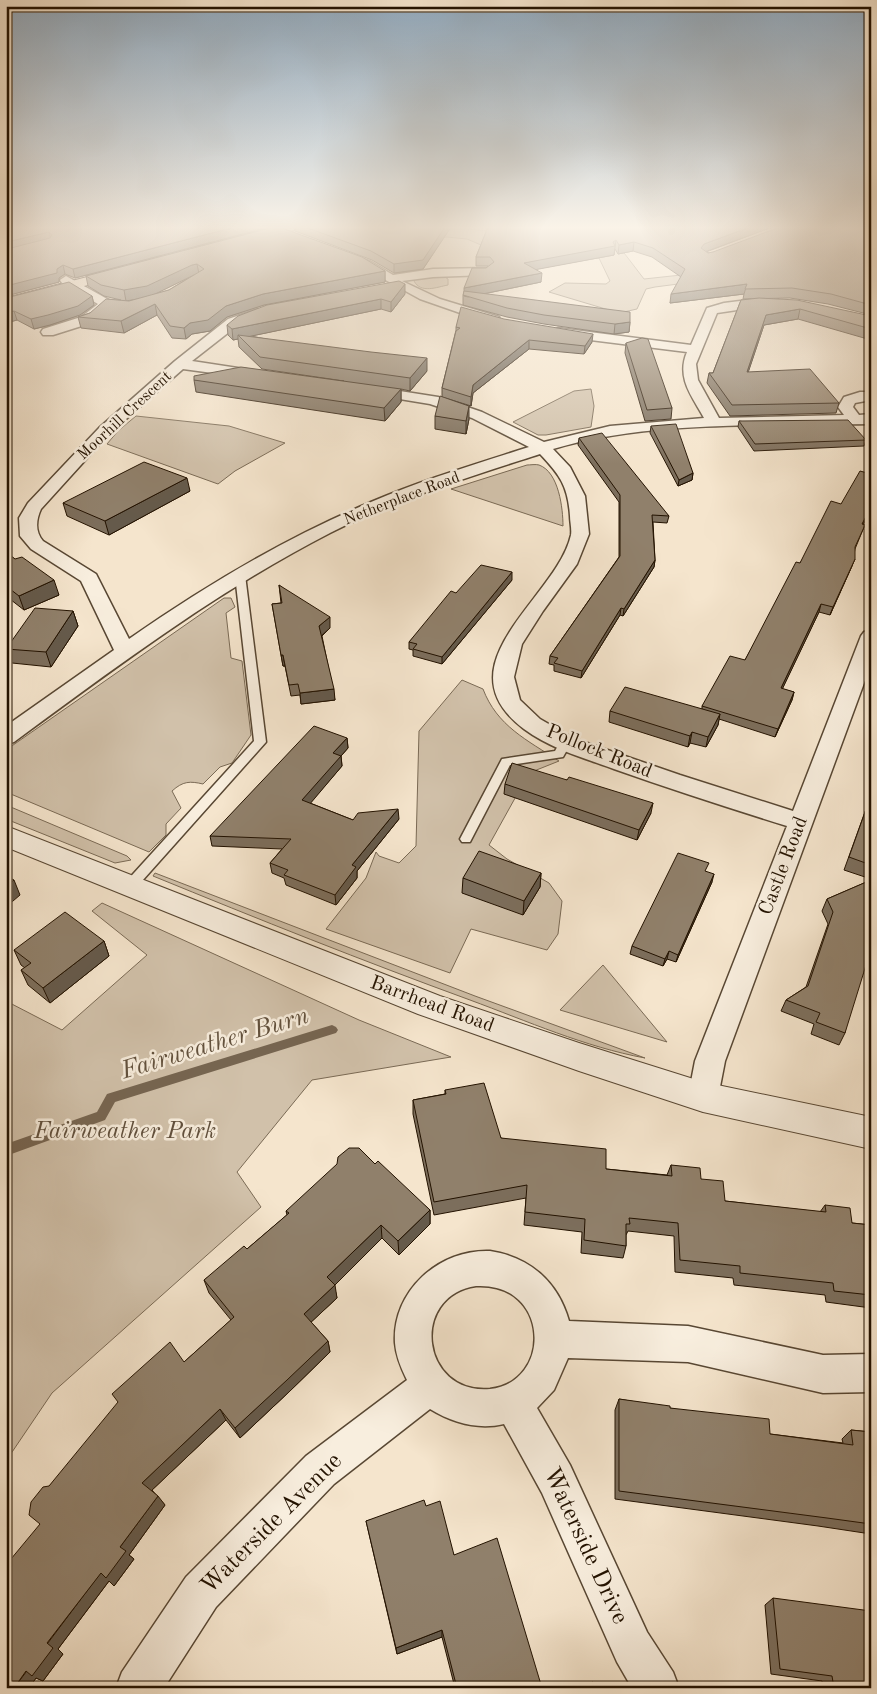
<svg xmlns="http://www.w3.org/2000/svg" width="877" height="1694" viewBox="0 0 877 1694" font-family="'Old Standard TT',serif">
  <rect width="100%" height="100%" fill="#f5e5cd"/>
  <filter id="stains"><feTurbulence type="fractalNoise" baseFrequency=".004" numOctaves="4"/><feColorMatrix values="0 0 0 0 .2 0 0 0 0 .09 0 0 0 0 .02 0 0 0 .5 -.17"/></filter>
  <radialGradient id="worn" r=".72"><stop offset=".6" stop-color="#630" stop-opacity="0"/><stop offset="1" stop-color="#630" stop-opacity=".3"/></radialGradient>
  <path fill="#d1c1aa" stroke="#7a6a55" d="M382 227H424L425 229H464L494 231 481 245 467 239 447 237 428 239Z
    M521 227H570L618 245 644 279 764 266 709 280 655 287 646 289 637 309 619 313 549 292 565 283 606 284 610 281 599 258 583 255Z
    M443 276 448 279V285C437 287 421 294 414 281L415 278Z
    M591 389 594 406 591 427 546 435H538L513 422 574 391Z
    M136 416 229 426 285 443 235 471 218 484 107 444 118 431Z
    M527 465C530 465 536 464 539 465 559 472 563 509 563 526L451 489Z
    M224 598H231L235 607 226 613 231 658 242 661 251 735 232 763 220 767 203 784C190 781 183 781 172 791L181 808 166 824V835L149 852 6 792V750Z
    M462 680 483 689C497 726 527 740 559 761L529 773 489 845 507 859 549 883 562 901 558 934 547 950 471 929 450 973 326 929 366 878 376 852 379 856 399 863 416 846 419 731Z
    M6 805 127 856 131 860 115 863 6 819Z
    M155 873 475 996 645 1058C585 1047 527 1021 470 1000 363 961 258 919 153 876Z
    M102 903 359 1020 451 1057 312 1080 237 1172 261 1207 52 1393 6 1461V1001L62 1030 147 955 92 911Z
    M603 965 667 1042 560 1010Z"/>
  <g fill="none" stroke-linecap="round" stroke-linejoin="round">
    <path fill="#766551" fill-rule="evenodd" d="M332 1025 336 1027 338 1030 336 1033 115 1102 105 1120 6 1156V1144L97 1112 107 1094Z"/>
    <defs>
      <path id="service" d="M240 572 245 575 266 742 134 890H124L123 887 124 884 254 741 235 575Z
        M565 739 571 743 563 757 510 765 470 842H462L460 839 502 759 555 751 561 740Z"/>
      <path id="minor" d="M355 256 371 262 393 275 433 269 490 268 492 271 486 275 433 277 402 281 440 299 499 317 500 320 494 324 489 323 420 299 351 261 349 259 351 257Z
        M66 276 109 300 137 302 143 306 137 310 109 308 91 323 53 335H43L41 332 43 329 81 317 98 304 62 283 60 280Z
        M773 297 777 298 779 301 777 304 717 313 696 364 698 380 719 418 844 415 838 407 844 397 860 392H871V400L855 403 853 407 859 415 871 414V424C770 426 649 420 553 449L570 467 585 496 589 534 577 564 543 611 522 644 514 677 520 700 540 719 573 738 680 775 793 811 861 636 864 632 871 630V664L725 1061 718 1097 714 1107 703 1111 692 1107 688 1097 695 1061 787 826C729 808 671 789 614 769 584 758 551 749 524 729 438 664 557 598 571 535 572 529 570 522 570 516 568 486 560 475 540 454 469 477 397 499 330 533 217 591 116 667 14 742L6 744V726L114 650 81 581 31 549 20 536 19 518 28 503 99 428 175 361 228 319 258 309 264 313 263 316 238 325 192 361 257 371 262 372 264 375 262 378 257 379 183 369 109 434 41 509C36 520 35 532 43 541L96 574 129 639C205 586 285 538 371 502 422 480 476 464 529 447L472 418 430 404 363 393 361 390 363 387 368 386 438 397 482 412 544 442 610 426 704 418C692 396 676 378 687 352L558 336 551 332 558 328 691 345 707 308 724 303Z
        M490 1251C530 1257 558 1282 569 1321L688 1326 823 1355 871 1354V1392L823 1393 688 1362 568 1358 554 1390 537 1408 570 1465 647 1632 673 1672 679 1688H632L617 1662 542 1493 504 1424C478 1430 453 1423 430 1409L334 1484 216 1607 164 1688H116L122 1672 186 1577 306 1456 407 1380C401 1368 396 1356 395 1343 392 1291 439 1249 490 1251ZM476 1286C550 1282 553 1382 490 1389 421 1395 409 1296 476 1286Z"/>
      <path id="tertiary" d="M6 826 440 996 579 1043 703 1082 871 1117V1149L703 1112 579 1071 418 1014 6 847Z"/>
      <path id="primary" d="M276 227H296L294 230 248 242 242 238 244 235Z
        M122 268 127 269 129 272 127 275 6 306V298Z"/>
    </defs>
    <use href="#service" stroke="#584733" stroke-width="3"/>
    <use href="#minor" stroke="#584733" stroke-width="3"/>
    <use href="#tertiary" stroke="#584733" stroke-width="2"/>
    <use href="#primary" stroke="#231200" stroke-width="2"/>
    <use href="#service" fill="#f8eede" fill-rule="evenodd"/>
    <use href="#minor" fill="#f8eede" fill-rule="evenodd"/>
    <use href="#tertiary" fill="#f8eede" fill-rule="evenodd"/>
    <use href="#primary" fill="#f5e5cd" fill-rule="evenodd"/>
  </g>
  <path fill="#7c6e5c" stroke="#231200" fill-rule="evenodd" d="M6 227 262 229 75 278 65 274 59 278V282L6 296Z
    M274 227 385 271V282L264 305 227 317 210 331 192 334 186 339 172 338 157 315 124 333 81 328 78 317 90 313 121 300 104 296 88 286 86 276ZM193 275 169 290 155 294Z
    M295 227H451L423 269 394 273 372 260 295 231Z
    M488 227H772L706 252 708 253 871 227V315L828 304 790 298 743 299 744 294 670 303 681 277 652 257 633 251 618 254 615 249 614 255 536 269 541 282 483 294 630 322 629 332 614 334 544 324 507 317 463 305V295L486 268 488 266H476V257Z
    M405 294 391 312 381 309 251 336 427 371 410 391 401 389V402L385 421 196 392 194 380 344 381 262 369 239 347 238 339 233 340 228 335 227 325Z
    M92 296 94 305 80 315 50 325 34 329 17 320 6 323V298Z
    M741 300 871 316V340L798 319 764 325 748 372 839 403 836 413 730 416 707 383 709 373H713Z
    M456 327 592 342 584 354 529 349 473 393 471 406 442 397V388L456 330Z
    M626 343 672 408 671 419 645 421 625 353Z
    M435 416 469 419 466 434 435 429Z
    M739 421 866 440 864 446 754 451 738 427Z
    M651 426 693 473 692 480 678 486 650 433Z
    M579 438 669 516 667 523 653 522 655 560 654 567 623 616 620 615 581 678 554 671V665L549 664 550 656 619 557V502L578 445Z
    M871 474V509L863 524 865 525 862 532 855 549 852 566 830 615 819 612 782 689 794 692 792 700 775 737 719 719 718 725 706 747 690 743 688 747 609 722 610 711 702 709V706L745 660 800 563 841 504Z
    M190 491 109 535 67 516 63 503Z
    M6 552 59 595 24 610 6 596Z
    M512 580 442 664 413 656V650L409 649V642L456 593Z
    M279 585 330 628 322 636 335 700 301 704 300 695 291 696 285 666H283L272 604 281 603Z
    M73 611 78 626 51 667 12 663 6 649Z
    M347 738 348 748 341 756 342 766 310 803 353 820 399 819 357 871V878L336 905 286 885 284 878 272 873 270 863 282 849 212 846 210 836Z
    M567 780 651 813 637 840 504 794 505 784Z
    M870 798H871V879L844 870Z
    M707 872 712 882 676 962 667 959 663 966 630 954 632 946Z
    M541 873 540 887 523 915 462 893 463 878Z
    M871 880 845 1033 839 1045 811 1034 814 1024 781 1011 786 1000 806 987 828 924 822 911 827 899Z
    M104 941 109 956 50 1003 28 985 21 970 25 968 21 965 14 950Z
    M445 1090 501 1138 606 1169 667 1175 671 1165 701 1179 725 1201 820 1212 825 1205 852 1223 871 1225V1308L826 1302 825 1295 734 1285 733 1278 675 1272 674 1236 628 1231 626 1235V1246L623 1258 581 1253 582 1232 524 1225 526 1198 434 1215 413 1114V1100L445 1094Z
    M375 1164 430 1210V1224L399 1255 382 1238 334 1285 337 1298 311 1322 328 1341 330 1352 290 1391 240 1438 226 1420 152 1490 165 1505 129 1555 134 1559 114 1586 109 1581 58 1649 63 1654 43 1681 36 1678 29 1688H6L40 1524 49 1486 184 1362 231 1320 209 1293 204 1280 247 1249 287 1215 286 1211Z
    M619 1399 670 1408 770 1434 843 1443 842 1439 851 1430 871 1432V1534L818 1526 615 1499V1410Z
    M426 1506 454 1555 542 1688H455L442 1637 397 1654 366 1521Z
    M773 1598 871 1688H823L822 1681 771 1674 765 1605Z"/>
  <path fill="#655a4b" stroke="#231200" d="M235 227H262V229L75 278 73 269Z
    M445 227H451L423 269 394 273V264Z
    M750 227H772L702 253 701 248 704 244Z
    M49 232 51 240 10 251 6 246 7 242Z
    M616 240 614 255 523 272 524 263Z
    M634 242 633 251 618 254 619 245Z
    M197 264 199 274 194 275 149 297 126 301 124 290 192 265Z
    M63 265 65 274 59 278V282L6 296V286L57 269Z
    M385 271V282L264 305 227 317 210 331 192 334 186 339 184 328 190 323 226 306 263 294Z
    M542 273 541 282 468 297 464 296V288Z
    M405 284V294L391 312V302Z
    M747 284 744 294 670 303 671 294Z
    M92 296 94 305 80 315 50 325 34 329 31 319Z
    M381 299V309L242 338 238 335V339L233 340 232 329Z
    M155 304 157 315 124 333 121 321Z
    M800 309 798 319 764 325 745 382 747 372 766 315Z
    M14 311 17 320 6 323V313Z
    M630 322 629 332 614 334 615 324Z
    M593 334 592 342 584 354 585 346Z
    M529 340V349L473 393 471 406V397L473 385Z
    M427 358V371L410 391V378Z
    M401 389V402L385 421 384 408Z
    M469 406V419L466 434V421Z
    M693 473 692 480 678 486 679 480Z
    M187 478 190 491 109 535 105 521Z
    M871 507V509L860 531 862 524Z
    M855 559 852 566 830 615 833 607Z
    M655 560 654 567 623 616 624 609Z
    M512 572V580L442 664V657Z
    M54 580 59 595 24 610 19 596Z
    M821 604 819 612 779 696 781 688Z
    M621 608 620 615 581 678 582 671Z
    M73 611 78 626 51 667 46 652Z
    M330 617V628L320 637 319 626Z
    M281 655H283L285 666H283Z
    M334 689 335 700 301 704 300 693Z
    M794 692 792 700 775 737 778 729Z
    M720 714 718 725 706 747 708 737Z
    M692 732 690 743 688 747 690 736Z
    M347 738 348 748 341 756 342 766 304 811 302 800 333 753Z
    M653 803 651 813 637 840 639 830Z
    M398 809 399 819 357 871V878L336 905 335 895 352 865Z
    M541 873 540 887 523 915 524 901Z
    M714 874 712 882 676 962 678 955Z
    M14 880 20 895 6 907V887Z
    M104 941 109 956 50 1003 43 988Z
    M669 951 667 959 663 966 665 959Z
    M430 1210V1224L399 1255 398 1241Z
    M381 1225 382 1238 330 1290 327 1277Z
    M335 1285 337 1298 307 1326 304 1314Z
    M328 1341 330 1352 290 1391 240 1438 235 1428Z
    M220 1409 226 1420 150 1492 142 1483Z
    M158 1496 165 1505 129 1555 134 1559 114 1586 109 1581 58 1649 63 1654 43 1681 36 1678 29 1688H14L120 1547Z
    M442 1630V1637L397 1654 396 1648Z"/>
  <path fill="#90806b" stroke="#231200" d="M6 227H235L73 269 63 265 57 269V273L6 286V245L11 248 50 238 52 235 49 232 7 242 6 244Z
    M274 227H279L362 257 385 271 263 294 226 306 208 320 190 323 184 328 170 326 155 304 121 321 78 317 90 313 106 299 129 301 169 290 204 269 197 264 192 265 147 286 124 290 101 285 86 276Z
    M305 227H445L423 260 394 264 371 251Z
    M488 227H750L704 244 701 248 708 253 713 252 780 227H871V305L831 294 792 288 745 289 747 284 671 294 685 269 653 248 634 242 619 245 616 240 613 242 615 246 524 263 542 273 464 288 472 268H486L494 262 490 257H476Z
    M399 281 405 284 391 302 381 299 232 329 227 325 238 316 267 305Z
    M69 282 92 296 78 306 48 315 31 319 14 311 6 313V298Z
    M464 291 630 312V322L615 324 544 315 507 308 463 295Z
    M759 298 797 300 871 316V329L800 309 766 315 747 372 810 369 839 403 732 405 709 373H713L741 300Z
    M461 307 504 319 593 334 585 346 529 340 473 385 471 397 442 388 456 331 460 328 456 327Z
    M238 335 371 352 427 358 410 378 260 357Z
    M642 338 648 339 672 408 647 410 626 343Z
    M241 367 401 389 384 408 194 380V376Z
    M440 396 469 406 466 421 435 416Z
    M848 420 866 440 755 444 739 421Z
    M676 424 693 473 679 480 651 426Z
    M602 433 669 516 652 515 655 560 624 609 621 608 582 671 554 663 558 658 550 656 620 556V495L579 438Z
    M144 462 187 478 105 521 63 503Z
    M860 471 871 474V507L862 524 865 525 855 547V559L833 607 821 604 781 688 794 692 778 729 702 706 730 656 745 660 796 562 800 563 831 501 841 504Z
    M6 552 15 559 22 557 54 580 19 596 6 586Z
    M481 565 512 572 442 657 413 649 417 644 409 642 451 591 456 593Z
    M279 585 330 617 319 626 334 689 300 693 298 684 289 685 283 655H281L272 604 282 603Z
    M35 608 73 611 46 652 6 649Z
    M625 687 720 714 708 737 692 732 690 736 610 711Z
    M314 726 347 738 333 753 341 756 302 800 353 820 358 813 398 809 352 865 356 867 335 895 284 875 288 870 270 863 291 839 210 836Z
    M512 763 567 780 569 777 653 803 639 830 505 784Z
    M870 798H871V865L849 857Z
    M479 851 541 873 524 901 463 878Z
    M678 853 709 863 705 871 714 874 678 955 669 951 665 959 632 946Z
    M6 876 14 880 6 887Z
    M871 880V949L845 1033 816 1022 820 1013 786 1000 808 986 833 912 827 899Z
    M65 912 104 941 43 988 21 970 31 963 14 950Z
    M484 1083 501 1138 606 1149V1169L672 1176 671 1165 700 1168 701 1179 723 1181 725 1201 826 1212 825 1205 850 1208 852 1223 871 1225V1295L834 1291 833 1283 740 1273V1266L680 1260 678 1223 629 1218 630 1224H626V1246L584 1240 585 1219 525 1212 527 1185 434 1202 413 1100 446 1094 445 1090Z
    M349 1148H359L375 1164 378 1161 430 1210 398 1241 381 1225 327 1277 335 1285 304 1314 328 1341 287 1380 235 1428 220 1409 142 1483 158 1496 120 1547 126 1551 106 1578 101 1573 47 1643 53 1648 32 1676 26 1671 14 1688H6V1565L40 1524 29 1515 31 1502 43 1487 49 1486 118 1402 112 1394 170 1342 184 1362 234 1317 204 1280 244 1246 247 1249 289 1213 286 1211 337 1164 338 1157Z
    M619 1399 670 1406V1408L769 1419 770 1434 853 1445 851 1430 871 1432V1524L827 1518 619 1491Z
    M424 1500 426 1506 440 1501 454 1555 497 1538 542 1688H457L442 1630 396 1648 366 1521Z
    M773 1598 871 1611V1688H834L832 1676 780 1669Z
    M593 1682 595 1688H581Z"/>
  <linearGradient id="sky" x2="0" y2="1"><stop stop-color="#91abc1"/><stop offset="0.49" stop-color="#faf3e8"/><stop offset="1" stop-color="#faf3e8" stop-opacity="0"/></linearGradient>
  <rect width="877" height="464" fill="url(#sky)"/>
  <g text-anchor="middle" dominant-baseline="central" stroke-width="5" stroke-linejoin="round" paint-order="stroke">
    <g font-size="16" fill="#231200" stroke="#f8eede">
      <text transform="translate(125 416) rotate(-43)">Moorhill Crescent</text>
      <text transform="translate(402 499) rotate(-21)">Netherplace Road</text>
    </g>
    <g font-size="20" fill="#231200" stroke="#f8eede">
      <text transform="translate(599 752) rotate(22)">Pollock Road</text>
      <text transform="translate(784 866) rotate(-69)">Castle Road</text>
      <text transform="translate(432 1005) rotate(20)">Barrhead Road</text>
    </g>
    <g font-size="24" font-style="italic" fill="#604f3c" stroke="#f8eede">
      <text x="125" y="1132">Fairweather Park</text>
    </g>
    <g font-size="24" fill="#231200" stroke="#f8eede">
      <text transform="translate(272 1524) rotate(-45)">Waterside Avenue</text>
      <text transform="translate(585 1546) rotate(65)">Waterside Drive</text>
    </g>
    <g font-size="25" font-style="italic" fill="#62513d" stroke="#f8eede">
      <text transform="translate(215 1044) rotate(-17)">Fairweather Burn</text>
    </g>
  </g>
  <rect width="877" height="1694" fill="none" stroke="#f5e5cd" stroke-width="25"/>
  <rect x="8" y="8" width="862" height="1679" fill="none" stroke="#231200" stroke-width="2.5"/>
  <rect x="12" y="12" width="852" height="1669" fill="none" stroke="#231200"/>
  <rect width="100%" height="100%" filter="url(#stains)"/>
  <rect width="100%" height="100%" fill="url(#worn)"/>
</svg>
